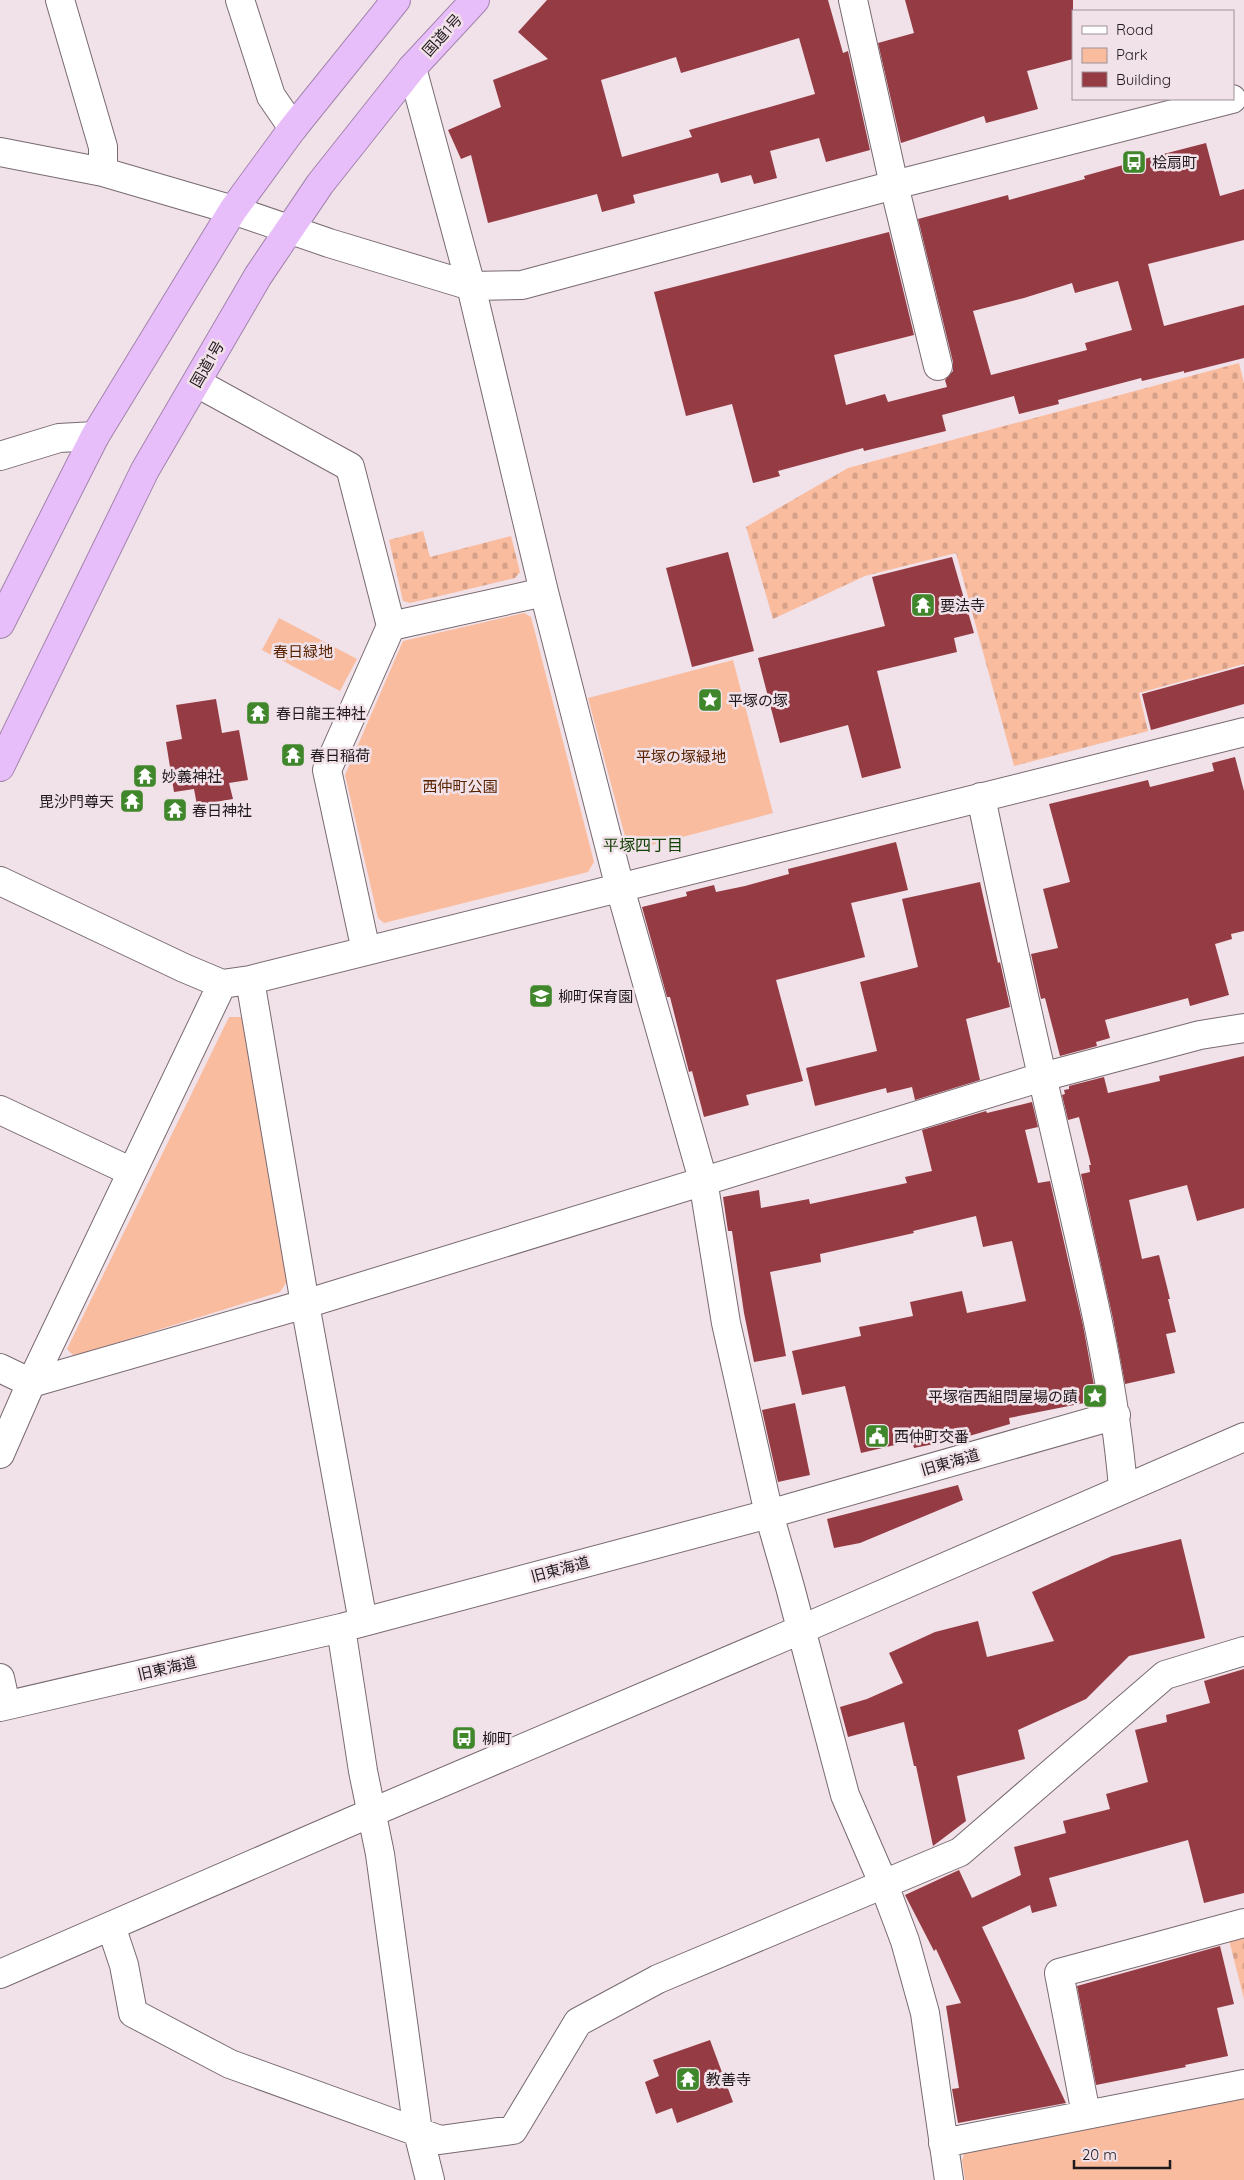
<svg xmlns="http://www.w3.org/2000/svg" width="1244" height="2180" viewBox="0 0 1244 2180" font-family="Quicksand,'Noto Sans JP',sans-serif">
  <defs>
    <pattern id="cemetery-stones" width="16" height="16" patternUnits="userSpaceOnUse" patternTransform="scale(1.25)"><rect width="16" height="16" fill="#fabc9e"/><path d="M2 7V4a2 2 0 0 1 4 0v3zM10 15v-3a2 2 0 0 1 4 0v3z" fill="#d6a188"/></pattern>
  </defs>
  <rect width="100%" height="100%" fill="#f1e1e8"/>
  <path fill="#fabc9e" d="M524 613 531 617 594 862 588 872 384 923 378 918 345 775 403 641Z
    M279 618 357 659 340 691 262 650Z
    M733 660 773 813 629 851 588 698Z
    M229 1017H243L290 1277 280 1292 74 1356 67 1349Z
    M1244 2096V2180H965L962 2160 966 2149Z"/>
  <path fill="url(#cemetery-stones)" d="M1239 363 1244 383V664L1139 693 1148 731 1014 766 956 553 865 576 773 619 746 527 848 468Z
    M423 531 430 557 511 536 520 572 515 578 410 603 403 601 389 540Z
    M1244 1937V1999L1229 1940Z"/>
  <path fill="#953b44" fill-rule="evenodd" d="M547 0H828L843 53 848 51 870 150 826 162 819 138 770 151 777 178 754 184 751 175 721 183 718 173 633 195 635 203 602 212 597 194 488 223 471 155 461 159 448 130 501 107 493 80 548 59 518 32ZM799 38 815 94 689 130 692 137 622 157 601 80 676 57 681 73Z
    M905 0H1073V59L1027 71 1038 109 986 123 984 116 901 143 878 43 914 33Z
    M1206 143 1220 196 1244 189V240L1148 264 1164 326 1244 305V358L1184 373V371L1142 381 1141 378 1058 400 1059 404 1019 414 1014 396 942 415 946 431 864 451 863 448 778 471 780 476 753 483 732 404 686 416 654 292 889 232 914 335 834 355 846 405 885 394 888 402 947 387 945 380 953 371V362L918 219 1008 195 1009 200 1085 179 1084 176 1148 158ZM1118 281 1132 330 1085 343 1087 350 991 375 973 311 1024 298 1072 283 1075 293Z
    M728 552 754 651 692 667 666 568Z
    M952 557 974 633 954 638 957 652 877 671 901 768 862 778 848 725 780 743 758 658 885 626 872 577Z
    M1244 666V704L1151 730 1142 694Z
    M216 699 222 733 239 730 248 780 229 783 233 799 197 805 194 789 174 792 166 742 182 739 176 705Z
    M1235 757 1244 791V931L1231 934 1232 939 1215 944 1229 995 1190 1006 1188 998 1105 1020 1110 1038 1096 1042 1097 1046 1060 1056 1045 998 1041 999 1031 954 1058 948 1043 889 1070 882 1049 804 1148 780 1150 787 1214 771 1212 763Z
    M896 842 908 890 851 903 865 957 776 980 803 1081 746 1095 749 1105 704 1117 692 1071 689 1072 670 997H667L642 907 687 896 686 892 714 885 716 892 745 886 789 874 788 869Z
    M980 882 998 963 1000 962 1010 1007 966 1019 980 1080 915 1100 912 1087 887 1093 886 1088 815 1106 806 1068 877 1051 860 982 918 967 902 899Z
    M1244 1056V1208L1197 1221 1187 1185 1129 1200 1142 1259 1159 1255 1170 1299H1168L1176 1332 1166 1334 1175 1373 1125 1384 1113 1319 1081 1174 1090 1172 1089 1165H1091L1079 1117 1068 1120 1062 1095 1065 1094 1064 1090 1069 1089V1086L1104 1077 1108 1093 1160 1081 1159 1076Z
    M1032 1102 1038 1127 1025 1130 1038 1183 1050 1181 1083 1325 1095 1391 1092 1392 1094 1401 1009 1418 1010 1424 959 1439 914 1448 912 1441 861 1453 845 1386 802 1395 792 1351 861 1336 859 1327 913 1316 910 1302 962 1291 967 1313 1026 1301 1012 1241 983 1247 976 1216 913 1231 914 1233 820 1254 821 1262 770 1272 786 1356 754 1362 744 1313 732 1231H728L723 1197 759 1190 761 1208 809 1199 810 1204 907 1183 905 1177 932 1171 922 1130 986 1111 987 1113Z
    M795 1403 810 1475 778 1482 762 1410Z
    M958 1485 963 1500 860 1543 834 1548 827 1519Z
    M1181 1539 1205 1638 1129 1656 1086 1699 1018 1730 1025 1759 957 1776 966 1821 933 1846 916 1766H914L904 1722 848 1737 840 1707 867 1699 903 1683 889 1653 935 1632 978 1621 987 1657 1054 1641 1032 1592 1112 1556Z
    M1244 1669V1893L1204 1903 1188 1840 1049 1878 1057 1906 1032 1913 1030 1905 982 1927 1066 2103 958 2123 952 2089 959 2088 946 2006 961 2003 936 1949 934 1951 905 1895 959 1870 972 1898 1021 1875 1014 1847 1066 1833 1063 1821 1110 1809 1106 1794 1148 1782 1135 1730 1167 1722 1166 1715 1210 1703 1204 1681Z
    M1220 1946 1234 2004 1217 2008 1228 2056 1185 2065 1186 2067 1096 2085 1077 1986Z
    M710 2040 733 2102 677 2123 672 2108 656 2114 645 2082 659 2076 653 2060Z"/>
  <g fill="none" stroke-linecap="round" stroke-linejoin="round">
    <defs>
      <path id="minor" d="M60 0 103 147V172
        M240 0 271 96 293 128
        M853 0 894 185 938 366
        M412 68 471 286 544 592 620 888 703 1180 726 1323 769 1514 790 1587 845 1795 884 1885 905 1941 925 2013 949 2180
        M0 152 103 172 233 210 329 243 471 286 522 285 894 185 1232 99
        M197 383 350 467 391 626
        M0 456 59 438 95 436
        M981 797C1006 918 1033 1038 1061 1158 1086 1267 1114 1377 1123 1488
        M0 881 184 968 222 984 250 980 1244 732
        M366 951 327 770 391 626 544 592
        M250 980 305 1304 363 1622
        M0 1110 132 1172
        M0 1368 31 1383 305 1304 1042 1077 1200 1035 1244 1028
        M0 1454 31 1383 222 984
        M341 1628 363 1771 380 1854 418 2132 430 2180
        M0 1678 6 1705
        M0 1707 341 1628 769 1514 1116 1415
        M111 1926 124 1965 133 2013 230 2064 440 2140 513 2130 578 2022 658 1979 960 1852 1165 1675 1244 1651
        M0 1974 373 1812 800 1630 1244 1437
        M1086 2114 1059 1973 1244 1923
        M943 2143 1244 2084"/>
      <path id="highway" d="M0 624 95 436 233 210 293 128 396 0
        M0 767 145 470 258 276 320 184 412 68 475 0"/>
    </defs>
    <use href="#minor" stroke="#786a71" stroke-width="30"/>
    <use href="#highway" stroke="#a284ac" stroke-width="30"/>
    <use href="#minor" stroke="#fff" stroke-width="28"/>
    <use href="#highway" stroke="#e8befa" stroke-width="28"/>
  </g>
  <defs>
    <symbol id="bus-square" viewBox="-11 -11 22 22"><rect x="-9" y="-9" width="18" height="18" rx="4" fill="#40872c" stroke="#f1e1e8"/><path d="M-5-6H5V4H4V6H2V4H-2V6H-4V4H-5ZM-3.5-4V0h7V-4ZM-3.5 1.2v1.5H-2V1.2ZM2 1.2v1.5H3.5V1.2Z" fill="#fff"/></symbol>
    <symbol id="temple-square" viewBox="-11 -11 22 22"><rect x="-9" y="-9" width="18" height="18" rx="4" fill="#40872c" stroke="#f1e1e8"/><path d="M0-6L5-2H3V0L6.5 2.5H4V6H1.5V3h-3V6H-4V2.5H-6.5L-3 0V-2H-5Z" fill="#fff"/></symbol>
    <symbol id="sight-square" viewBox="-11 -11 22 22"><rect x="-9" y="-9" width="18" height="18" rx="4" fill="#40872c" stroke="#f1e1e8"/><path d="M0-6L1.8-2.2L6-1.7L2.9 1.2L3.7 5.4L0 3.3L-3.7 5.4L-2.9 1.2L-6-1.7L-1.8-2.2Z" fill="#fff"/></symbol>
    <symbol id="school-square" viewBox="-11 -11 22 22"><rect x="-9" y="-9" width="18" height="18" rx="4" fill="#40872c" stroke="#f1e1e8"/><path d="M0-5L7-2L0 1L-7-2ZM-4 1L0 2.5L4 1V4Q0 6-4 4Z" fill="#fff"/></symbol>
    <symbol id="civic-square" viewBox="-11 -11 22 22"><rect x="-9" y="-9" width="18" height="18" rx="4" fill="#40872c" stroke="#f1e1e8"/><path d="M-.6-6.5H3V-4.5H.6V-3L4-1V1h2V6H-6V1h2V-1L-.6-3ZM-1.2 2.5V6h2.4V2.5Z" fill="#fff"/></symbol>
  </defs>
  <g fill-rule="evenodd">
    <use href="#bus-square" x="1120" y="148" width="28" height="28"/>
    <use href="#temple-square" x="909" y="591" width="28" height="28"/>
    <use href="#sight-square" x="696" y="686" width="28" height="28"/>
    <use href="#temple-square" x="244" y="699" width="28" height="28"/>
    <use href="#temple-square" x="279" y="741" width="28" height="28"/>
    <use href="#temple-square" x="131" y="762" width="28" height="28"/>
    <use href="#temple-square" x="118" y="787" width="28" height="28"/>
    <use href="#temple-square" x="161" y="796" width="28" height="28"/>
    <use href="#school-square" x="527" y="982" width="28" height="28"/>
    <use href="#sight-square" x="1081" y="1382" width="28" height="28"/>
    <use href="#civic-square" x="863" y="1422" width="28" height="28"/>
    <use href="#bus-square" x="450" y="1724" width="28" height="28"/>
    <use href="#temple-square" x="674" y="2065" width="28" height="28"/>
  </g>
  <g text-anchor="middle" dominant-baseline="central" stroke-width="5" stroke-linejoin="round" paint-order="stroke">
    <g font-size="15" fill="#1f191c" stroke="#f1e1e8">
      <text transform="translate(442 35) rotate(-48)">国道1号</text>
      <text transform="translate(207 364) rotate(-60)">国道1号</text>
      <text transform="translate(950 1462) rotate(-16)">旧東海道</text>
      <text transform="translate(560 1569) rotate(-15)">旧東海道</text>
      <text transform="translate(167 1668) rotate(-13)">旧東海道</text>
    </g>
    <g font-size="15" fill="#1f191c" stroke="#f1e1e8" text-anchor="start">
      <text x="1152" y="162">桧扇町</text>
      <text x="940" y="605">要法寺</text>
      <text x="728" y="700">平塚の塚</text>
      <text x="276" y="713">春日龍王神社</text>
      <text x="310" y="755">春日稲荷</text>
      <text x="162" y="776">妙義神社</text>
      <text x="114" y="801" text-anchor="end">毘沙門尊天</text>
      <text x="192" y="810">春日神社</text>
      <text x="558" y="996">柳町保育園</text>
      <text x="1078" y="1396" text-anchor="end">平塚宿西組問屋場の蹟</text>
      <text x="894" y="1436">西仲町交番</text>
      <text x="482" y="1738">柳町</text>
      <text x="706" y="2079">教善寺</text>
    </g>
    <g font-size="15" fill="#592300" stroke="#f1e1e8">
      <text x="303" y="651">春日緑地</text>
      <text x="681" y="756">平塚の塚緑地</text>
      <text x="460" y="786">西仲町公園</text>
    </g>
    <g font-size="16" fill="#144105" stroke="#f1e1e8">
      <text x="643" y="845">平塚四丁目</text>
    </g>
  </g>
  <rect x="1072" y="10" width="162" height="90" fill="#f1e1e8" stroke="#9d9196"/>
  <rect x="1082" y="26" width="25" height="8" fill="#ffffff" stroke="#9d9196"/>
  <text x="1116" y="35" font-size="15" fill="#1f191c">Road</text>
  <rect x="1082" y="48" width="25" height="15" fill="#fabc9e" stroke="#9d9196"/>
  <text x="1116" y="60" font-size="15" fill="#1f191c">Park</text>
  <rect x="1082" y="72" width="25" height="15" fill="#953b44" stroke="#9d9196"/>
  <text x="1116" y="85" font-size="15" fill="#1f191c">Building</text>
  <path d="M1074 2160v8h96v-8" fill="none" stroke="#1f191c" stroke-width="2.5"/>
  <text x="1082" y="2160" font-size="15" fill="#1f191c" stroke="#f1e1e8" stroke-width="4" paint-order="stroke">20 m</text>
</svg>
